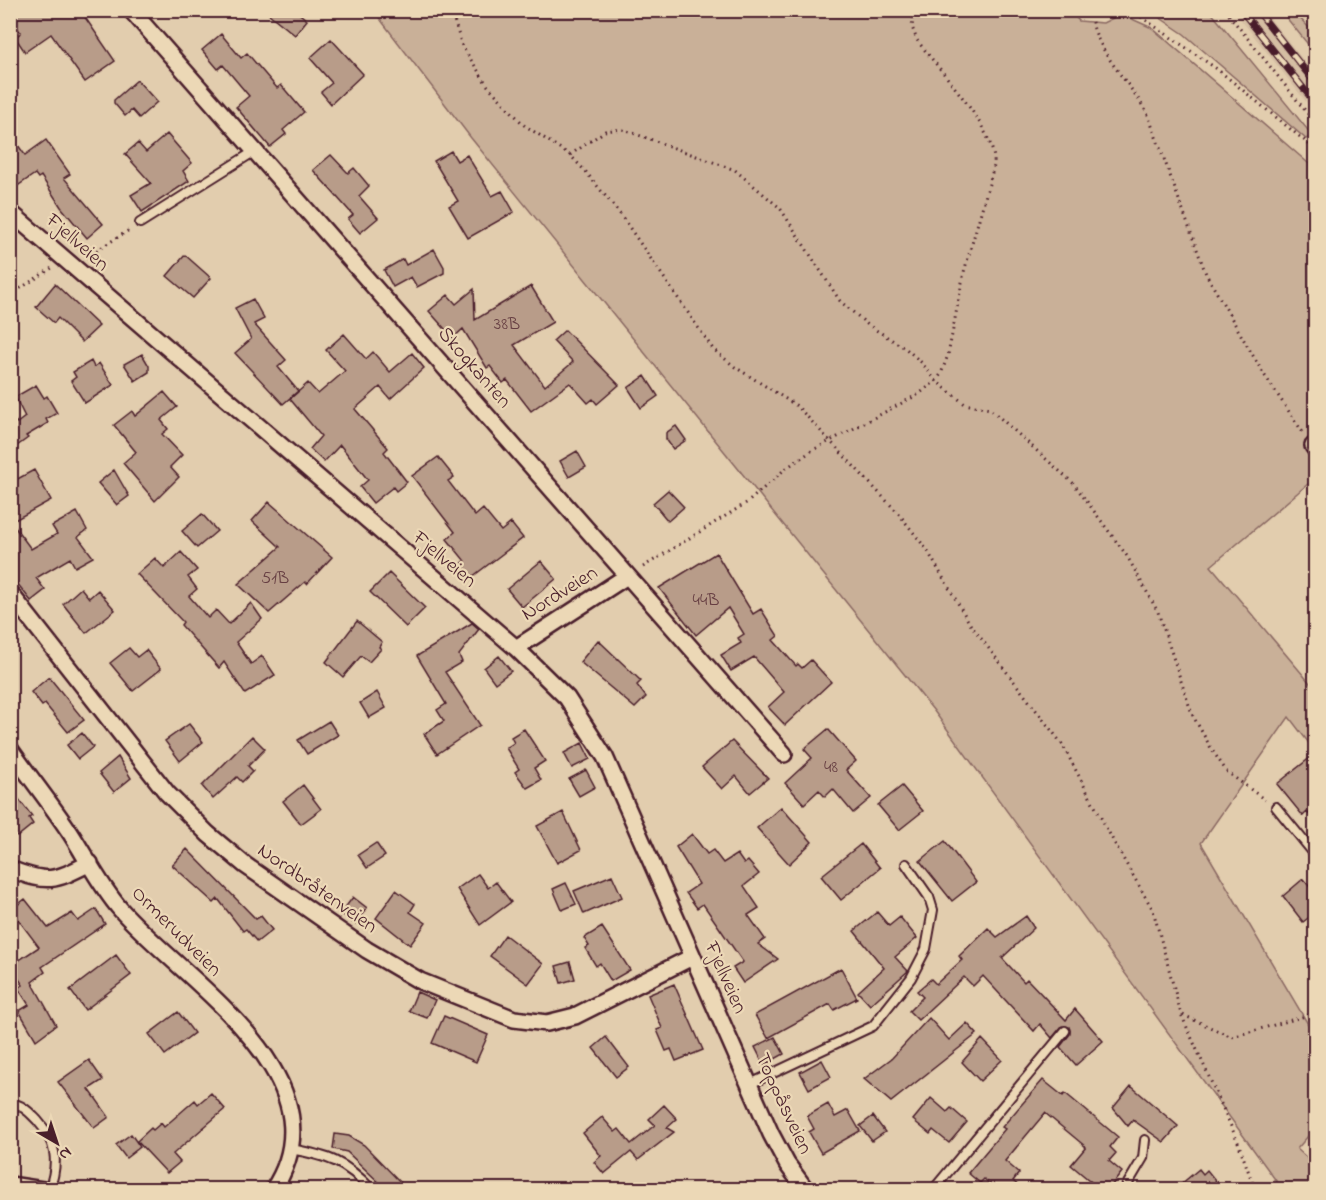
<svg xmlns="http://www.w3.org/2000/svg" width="1326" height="1200" viewBox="0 0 1326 1200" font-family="'Indie Flower',sans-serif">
  <rect width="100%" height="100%" fill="#e2cdae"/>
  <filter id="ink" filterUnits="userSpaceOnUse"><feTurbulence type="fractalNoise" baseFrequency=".0167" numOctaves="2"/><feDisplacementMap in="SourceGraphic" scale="12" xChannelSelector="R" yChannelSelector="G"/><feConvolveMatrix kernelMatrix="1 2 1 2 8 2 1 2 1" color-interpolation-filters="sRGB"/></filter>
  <g filter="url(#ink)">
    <path fill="#d5bea3" d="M1234 11H1264L1315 75V113Z"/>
    <path fill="#c9b098" stroke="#8a6862" stroke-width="1.5" d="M1069 10 1079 21 1103 23 1121 14 1152 28 1315 169V478L1211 566 1315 689V751L1289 717 1201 843 1315 1036V1128L1297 1149 1315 1165V1189H1284L1277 1182 934 711 471 138 374 11Z
      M1150 11H1210L1312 135 1306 139 1184 34Z
      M1281 11H1293L1315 34V53Z"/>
    <path fill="#b89c89" stroke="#4a1f2b" stroke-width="1.5" d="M10 10H80L115 61 85 82 51 34 25 52 15 37 21 33 10 18Z
      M264 10H295L307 20 295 35Z
      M221 34 241 58 247 53 277 88 281 85 304 112 283 130 286 134 270 147 236 107 249 96 223 65 218 69 202 50Z
      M331 39 363 74 331 104 321 92 332 83 310 58Z
      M137 80 157 102 139 118 132 110 125 116 114 103V100Z
      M10 134 25 155 46 140 70 174 64 178 103 224 87 238 61 207 41 176 38 178 35 174 10 191Z
      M167 134 192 163 183 171 189 181 142 212 131 195 151 183 125 154 138 143 146 152Z
      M451 151 457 161 467 155 492 196 502 191 514 212 468 238 449 206 458 201 434 161Z
      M331 155 348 173 354 168 369 186 359 196 378 218 360 233 348 219 353 215 313 170Z
      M434 249 444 267V273L417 287 411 277 393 287 384 270 403 259 406 265Z
      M185 255 211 278 193 298 167 276Z
      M55 284 99 326 82 342 58 318 54 323 36 307Z
      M531 286 553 322 514 345 545 386 573 362 553 341 565 330 619 385 597 404 593 399 588 403 570 383 531 411 507 380 503 383 490 366 487 368 463 329 453 338 429 311 448 295 456 304 474 289 475 320Z
      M253 299 264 319 254 324 286 360 278 367 298 391 283 404 235 353 251 339 235 308Z
      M344 334 366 359 373 352 390 372 412 353 424 368 390 399 380 387 355 409 388 448 384 452 407 482 396 491 393 487 373 503 360 487 368 480 340 445 324 462 310 449 321 436 290 399 308 383 318 394 345 371 326 350Z
      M142 354 149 366V372L135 381 124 364Z
      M91 361 94 367 99 363 113 385 85 403 71 381 76 377 73 372Z
      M645 376 658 396 641 408 628 388Z
      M36 385 44 398 47 396 57 413 46 419 48 423 26 436 28 438 10 451V415L17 423 25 417 15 397Z
      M164 392 177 407 161 420 168 429 162 434 182 455 170 467 179 477 155 501 123 463 136 452 114 425 132 411 135 416Z
      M676 426 686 440 673 449 666 439V433Z
      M577 451 586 467 569 477 560 461Z
      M438 457 454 477 448 481 475 516 483 509 501 531 511 523 523 538 468 580 458 566 465 561 447 539 455 532 412 476Z
      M34 470 51 500 11 522 31 549 57 534 52 526 77 512 87 530 78 537 93 557 75 567 70 558 36 578 45 590 31 601 10 574V483Z
      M114 470 129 496 117 505 98 483Z
      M668 490 684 507 668 521 653 503Z
      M269 502 332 557 307 584 305 582 269 613 238 584 280 547 252 521Z
      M202 514 217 531 197 548 182 531Z
      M181 552 197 570 188 577 197 589 189 596 208 618 216 610 229 624 251 603 262 619 236 642 251 664 262 656 275 675 245 694 224 662 219 668 181 625 183 622 137 574 155 558 164 568Z
      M716 553 753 614 761 609 778 636 773 640 796 666 798 664 802 668 811 660 831 682 785 725 768 707 784 692 754 657 731 671 721 655 741 643 738 638 744 634 728 608 696 635 659 588Z
      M541 561 556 579 522 607 507 589Z
      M389 573 425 608 406 627 370 592Z
      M81 588 89 598 98 590 115 610 86 633 63 604Z
      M357 621 382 642 379 647 381 649 369 662 361 656 343 677 326 662Z
      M472 623 479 629 459 655 462 662 445 672 480 725 437 754 424 734 444 721 437 710 446 704 417 656Z
      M598 640 641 681 637 685 646 697 635 708 580 662Z
      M129 648 137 657 146 650 161 669 133 691 110 663Z
      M499 656 511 671 495 683 484 668Z
      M49 677 84 720 68 732 45 704 42 706 31 692Z
      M377 692 386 708 369 718 360 703Z
      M329 721 338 735 307 754 298 740Z
      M189 724 203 742 180 761 165 741Z
      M524 729 545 761 534 768 541 780 527 788 515 772 519 769 506 748 514 743 511 737Z
      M828 729 856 761 846 770 871 798 853 813 833 789 825 797 819 790 804 804 785 783 812 758 804 749Z
      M82 733 93 747 78 759 67 745Z
      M252 736 265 749 248 766 253 771 242 782 237 777 213 799 202 786Z
      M732 741 768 778 750 793 736 776 722 789 702 767Z
      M582 743 590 759 572 768 564 753Z
      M1316 753V822L1307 812 1303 816 1277 784Z
      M118 757 131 778 114 792 99 773Z
      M586 770 595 787 579 796 569 779Z
      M303 785 321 809 301 824 283 801Z
      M902 786 923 811 899 830 878 805Z
      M10 788 32 816 29 818 33 824 17 837 10 829Z
      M781 807 812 842 789 864 757 828Z
      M563 812 581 850 557 863 537 826Z
      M692 834 707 854 713 850 723 863 737 854 744 864 748 861 759 874 744 886 759 908 748 915 765 939 758 944 778 959 743 983 733 968 743 962 703 904 697 908 686 893 699 884 676 847Z
      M945 841 976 882 952 901 920 861Z
      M376 843 385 856 367 868 358 855Z
      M861 844 880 868 841 900 821 876Z
      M187 849 256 919 261 916 272 930 257 942 246 929 243 931 218 899 214 903 172 865Z
      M478 874 488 888 496 882 511 902 480 925 457 889Z
      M612 875 622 897 584 914 574 891Z
      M1303 879 1316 894V912L1303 922 1283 896Z
      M566 883 576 904 562 910 553 889Z
      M396 890 415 904 410 912 426 923 410 945 376 918Z
      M353 897 367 908 355 924 341 913Z
      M25 899 48 928 72 913 78 921 96 909 105 924 42 967 45 972 32 982 56 1025 36 1040 19 1011 29 1005 18 988 23 985 10 966 39 947 11 910Z
      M877 912 889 926 900 917 917 938 895 957 908 971 870 1005 858 992 884 968 854 931Z
      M1026 916 1034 928 1002 958 1024 982 1027 979 1066 1020 1075 1009 1103 1041 1076 1065 1060 1047 1070 1034 1069 1027 1062 1026 1052 1038 1040 1024 1034 1031 983 976 973 986 964 977 918 1020 909 1011 923 997 917 991 931 979 936 984 962 960 959 956 988 928 997 937Z
      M602 927 630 970 611 981 600 963 596 966 585 948 589 946 584 938Z
      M505 935 543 964 528 984 490 956Z
      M116 955 131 975 85 1010 70 990Z
      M570 962 575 979 561 983 556 966Z
      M841 968 857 998 834 1010 830 1004 768 1038 755 1015Z
      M674 984 703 1050 676 1061 671 1049 666 1051 657 1030 662 1028 648 995Z
      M417 992 435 1000 427 1018 409 1011Z
      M178 1012 194 1033 165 1055 149 1034Z
      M444 1016 488 1035 476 1062 432 1043Z
      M929 1018 949 1040 967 1023 977 1034 891 1102 864 1079 892 1058Z
      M606 1037 629 1067 616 1077 593 1048Z
      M775 1037 784 1054 764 1065 755 1047Z
      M982 1039 1002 1060 980 1081 962 1062Z
      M89 1060 103 1080 89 1089 109 1117 94 1128 58 1082Z
      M822 1060 831 1077 809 1089 800 1072Z
      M1043 1080 1063 1096 1065 1093 1118 1137 1110 1147 1116 1153 1109 1161 1122 1172 1108 1190H1101L1071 1165 1086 1147 1045 1113 1005 1161 1019 1173 1013 1181 1023 1190H997L984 1179 980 1183 968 1173 1005 1129 1002 1127Z
      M1131 1086 1178 1126 1164 1142 1133 1120 1128 1126 1113 1108Z
      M211 1093 225 1109 173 1154 180 1162 167 1173 137 1141 151 1128 153 1130 161 1123 164 1127 195 1100 198 1104Z
      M931 1098 947 1112 951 1108 967 1122 949 1143 933 1130 930 1134 913 1120Z
      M828 1104 835 1117 848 1110 860 1131 821 1153 809 1132 814 1129 807 1116Z
      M664 1105 677 1119 667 1128 674 1132 638 1160 631 1152 604 1174 594 1162 601 1156 583 1133 602 1117 615 1132 619 1129 631 1144 655 1125 649 1119Z
      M873 1116 885 1132 872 1141 860 1126Z
      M131 1134 140 1147 126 1158 116 1145Z
      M335 1134 349 1136 364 1145 408 1190H387L347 1152 333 1149Z
      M1199 1169 1203 1174 1207 1170 1223 1190H1174Z"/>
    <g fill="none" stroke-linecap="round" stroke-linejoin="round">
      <defs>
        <path id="lane" d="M140 223 255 151
          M1276 807 1316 856
          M750 1084 873 1026 911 978 926 949 933 910 929 897 906 864
          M10 1103C23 1105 28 1111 37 1120 57 1142 59 1163 49 1190
          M291 1149C328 1156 345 1161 372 1190
          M933 1190 1065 1031
          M1124 1190 1143 1158 1145 1140"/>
        <path id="street" d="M131 10 784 754
          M10 212 516 648 567 698 605 757 771 1134 787 1164 806 1190
          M1313 446 1316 450
          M10 593 167 793 208 834 245 865 367 950 420 981 514 1019 547 1023 575 1016 692 957
          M516 648 627 576
          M10 749C30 778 52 805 71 834 87 859 101 887 121 910 184 981 347 1078 273 1190
          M10 869C49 884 54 881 90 863
          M10 1185 43 1190"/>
      </defs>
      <use href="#lane" stroke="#4a1f2b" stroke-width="12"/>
      <use href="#street" stroke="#4a1f2b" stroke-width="20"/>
      <path stroke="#4a1f2b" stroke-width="3" stroke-dasharray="1.5 4.5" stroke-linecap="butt" d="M451 10 462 46 488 86 524 125 570 155 586 172 620 214 713 349 735 367 797 406 899 514 927 550 970 624 1062 744 1117 848 1153 910 1181 1014 1238 1142 1255 1190
        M1090 10C1093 50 1130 81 1148 115L1206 274 1263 373 1304 434
        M1131 10 1217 69 1316 150
        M1225 10 1316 124
        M1299 10 1314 25 1316 24
        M570 155 605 131 622 129 735 170 780 208 840 301 868 325 905 348 922 363 936 381 965 404 990 409 1074 484 1127 556 1158 612 1192 714 1212 750 1227 772 1265 800
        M86 257 131 229
        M10 295 52 268
        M643 567 748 502 785 469 813 450 919 394 936 381 941 374 948 355 964 272 994 166C998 131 938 69 917 40L912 27 914 10
        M1183 1015 1232 1037 1316 1013"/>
      <use href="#lane" stroke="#ecd8b6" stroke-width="8"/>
      <use href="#street" stroke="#ecd8b6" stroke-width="15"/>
      <defs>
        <path id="rail" d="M1241 10 1316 104
          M1257 10 1316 84"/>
      </defs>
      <use href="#rail" stroke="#4a1f2b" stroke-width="7"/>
      <use href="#rail" stroke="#ecd8b6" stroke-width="4.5" stroke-dasharray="14" stroke-linecap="butt"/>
    </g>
  </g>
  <g text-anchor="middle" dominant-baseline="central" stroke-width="4.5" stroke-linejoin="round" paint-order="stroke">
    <g font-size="18" fill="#663e42">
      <text x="507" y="325">38B</text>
      <text x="275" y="579">51B</text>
      <text x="706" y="601">44B</text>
      <text x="831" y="768">48</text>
    </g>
    <g font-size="21" fill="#4a1f2b" stroke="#ecd8b6">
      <text transform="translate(77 243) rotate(41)">Fjellveien</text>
      <text transform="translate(474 368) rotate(49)">Skogkanten</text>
      <text transform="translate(444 560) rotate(40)">Fjellveien</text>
      <text transform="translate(560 594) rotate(-32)">Nordveien</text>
      <text transform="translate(317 889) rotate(35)">Nordbråtenveien</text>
      <text transform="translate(176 932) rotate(45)">Ormerudveien</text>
      <text transform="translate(725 978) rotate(66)">Fjellveien</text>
      <text transform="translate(783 1104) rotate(65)">Toppåsveien</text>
    </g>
  </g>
  <rect width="1326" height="1200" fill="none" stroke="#ecd8b6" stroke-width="36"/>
  <rect x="18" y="18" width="1290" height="1164" fill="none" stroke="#4a1f2b" stroke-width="2" filter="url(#ink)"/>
  <g transform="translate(57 1143) rotate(141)" stroke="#ecd8b6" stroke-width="4.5" paint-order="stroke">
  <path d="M0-4.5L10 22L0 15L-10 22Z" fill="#4a1f2b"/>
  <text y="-9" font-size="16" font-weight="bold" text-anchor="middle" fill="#4a1f2b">N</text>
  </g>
</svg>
